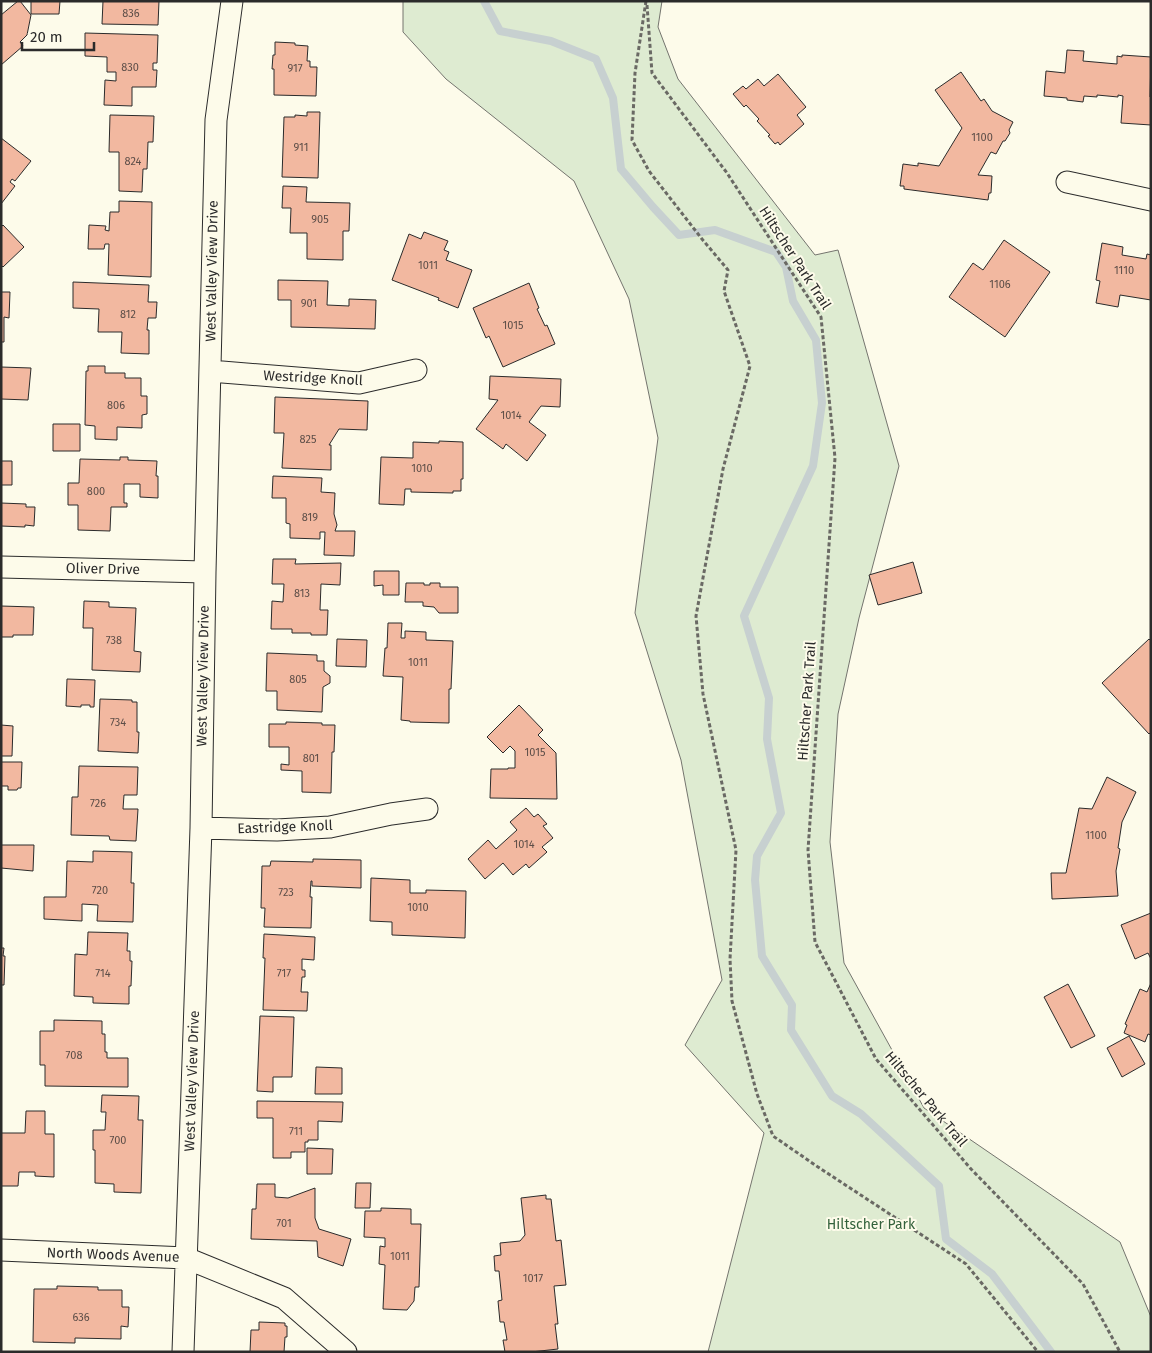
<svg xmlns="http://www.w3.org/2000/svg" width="1152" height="1353" viewBox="0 0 1152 1353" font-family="'Fira Sans',sans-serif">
  <rect width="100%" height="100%" fill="#fdfbea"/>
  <path fill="#deebd1" stroke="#74746e" d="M403 1H662L658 27 678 79 815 255 838 250 899 466 859 618 838 714 830 842 844 963 924 1108 1120 1242 1151 1317V1352H708L764 1133 685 1045 722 980 681 760 635 613 658 438 629 299 574 181 446 79 403 32Z"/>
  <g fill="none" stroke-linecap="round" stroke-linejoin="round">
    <path stroke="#c7d0d0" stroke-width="8" d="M484 1 500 31 551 41 596 59 613 98 621 169 653 207 679 235 715 230 776 252 786 267 793 301 816 340 822 403 813 466 744 616 769 698 767 739 781 813 757 856 755 880 762 956 792 1005 791 1030 832 1096 861 1114 939 1186 946 1239 992 1274 1051 1352"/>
  </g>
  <path fill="#f2b8a0" stroke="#2b2b2b" d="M18 1H20L31 15 27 35 20 42 23 46 1 65V15Z
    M31 1H60L59 14H31Z
    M103 1H159L158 25 102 24Z
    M85 33 158 35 157 63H153V70H157L156 87H132V106L104 105 105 80 116 81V72H107V57L85 56Z
    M275 42 295 43V45L308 46 307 61H310V67H317L316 96 274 95V69H272L273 55H275Z
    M1067 50 1084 51 1083 61 1117 64V56L1122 57V55L1151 57 1150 97H1151V125L1121 123 1123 96 1118 95V97L1097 95V97L1084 96 1083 102 1067 100V98L1044 96 1046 71 1065 73Z
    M961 72 981 101 984 99 992 111 1013 122 1009 130 1010 133 1005 141H1003L996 154 991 152 978 175 992 176 991 193H989L988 200 904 189V186H900L903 164 918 166V163L939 166 962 128 935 90Z
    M778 74 806 107 797 115 804 124 780 145 778 142 775 144 768 136 770 135 757 121 759 119 746 105 744 107 733 94 743 86 746 89 758 79 764 86Z
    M307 112H320L318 178 282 177 284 117H295V115L307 116Z
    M110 115 154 116 153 142H148L147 169H143L142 192 119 191V152H109Z
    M1 138 31 161 15 181 12 179 10 182 15 186 1 204Z
    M283 186 307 187 306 202 350 203 349 231H343V260L307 259V233H290L291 208H282Z
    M119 201 152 202 151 277 108 275 109 244H105L104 249H88L89 225 106 226 105 230 109 231 110 212H119Z
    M3 225 24 247 3 267 1 265V227Z
    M424 232 448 241 444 250 449 252 446 260 472 270 458 308 438 300 439 298 392 280 409 234 421 239Z
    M1004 240 1050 272 1005 337 949 297 973 263 983 270Z
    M1102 243 1123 247 1122 255 1146 259 1147 254 1151 255V300L1120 295 1118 307 1096 303 1100 281 1096 280Z
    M278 280 328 281 327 305 349 306V299L376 300 375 329 291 327V300H278Z
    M73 282 149 285 148 302H157L156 318H148L147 330H149V354L121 353 122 332H98L99 309 73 308Z
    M529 283 539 308 537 309 545 326 547 325 555 344 503 367 489 336 486 338 473 308Z
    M1 292H10L9 318 4 317V342H1Z
    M88 366H105V373H125V378H141V396H147V414L142 415V428L117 427V440L95 439V426L85 425 86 371H88Z
    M1 367 31 368 28 400 1 399Z
    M490 376 561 379 560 407 541 406 529 422 546 435 527 461 506 444 503 449 476 429 498 400 489 399Z
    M275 397 368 401 367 430 339 429 329 445H331V470L282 468 284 433H274Z
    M53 424H80V451H53Z
    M439 441 463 442V479H461V491H453V493L411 492V489H405L404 505 379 504 381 457 413 458V442L439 443Z
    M120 457H128V460L157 461 156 476H158V498L140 497V484H124V503H127V507H111L110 531 78 530V505H68V483H79L80 459 120 460Z
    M1 461H12V485H1Z
    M273 476 322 478 321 492 335 493 334 514 337 525 335 531H355L354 556 324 555 325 532H320V539L290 538V524L286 523V498H272Z
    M1 503 26 504V507H35L34 526 25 525V527L1 526Z
    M273 559H296L295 564 341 563 340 585 321 584 320 610H328L327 635H311V633H292V629H271L272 601 283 602 284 584H272Z
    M913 562 922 593 878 605 869 575Z
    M374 571H399V595H383V585L374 586Z
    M406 583H424V585H430V583H440V587H458V613H439L434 607 423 606V602H405Z
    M84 601 109 602V607L136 608 134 651 141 652 140 672 92 670 93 628H83Z
    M1 606 34 607 33 635H13V637H1Z
    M388 623H402L401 638H405V631L426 632V640L453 641 451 689H449V723L410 722V721L401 720 403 677 383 676 385 648H387Z
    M337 639 367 640 366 667 336 666Z
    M1149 639 1151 641V732L1149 734 1102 683Z
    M267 653 317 655V661H324V671L330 676V683L323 687 322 712 277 710V691H266Z
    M67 679 95 680 94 707H90V705H81V707L66 706Z
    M100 699 132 700V702H137V732H139L138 753 98 751Z
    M519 705 543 730 538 735 556 753 557 799 490 798 491 769H508V768H515V751L510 746 503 753 487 737Z
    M286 722 322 723V725H335L334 752H332L331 793 302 792V771L281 770V764L289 765V747H269V724H286Z
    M1 725 13 726 12 756H1Z
    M1 762H22L21 788H18L17 790H8V786H1Z
    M79 766 138 767 137 795H124L123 809H138L136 841 110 840 109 836 71 835 72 797H78Z
    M1107 777 1136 792 1122 822 1118 848 1120 849 1116 871 1118 896 1052 899 1051 873H1066L1079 808 1092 809Z
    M526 808 534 817 538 814 547 824 543 826 553 838 542 847 547 852 529 868 526 864 513 875 503 863 485 879 468 859 488 840 496 849 517 830 510 822Z
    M1 845H34L33 871 1 868Z
    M93 851 132 852 131 883H134L133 922 97 921 98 905 82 904V921L44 919V897H66L67 861 93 862Z
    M313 859 361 860V888L312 886V881H311L310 897H312L311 928 264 927 265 908H261L262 866H270L271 861 313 862Z
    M371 878 410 880V893H426V890L466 891 465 938 392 935V922L370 921Z
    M1151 913V959L1148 953 1135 959 1121 925Z
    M88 932 128 933 127 951H130V961H132L131 986H129V1004L93 1003V997L74 996 75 954 87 955Z
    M264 934 315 937 314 960 302 959V970H305V977H302L301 992H308L307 1011 263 1010 265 958H263Z
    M1 948H4L3 956H5L4 985H1Z
    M1151 983V1035L1148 1034 1145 1042 1124 1033 1127 1025 1125 1024 1140 989 1147 992Z
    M1068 984 1095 1036 1071 1048 1044 997Z
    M260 1016 294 1017 292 1077H273V1092L257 1091Z
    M54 1020 102 1021V1034H105V1052H107V1058H128V1087L45 1086V1065H40V1031H54Z
    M1129 1036 1145 1064 1122 1077 1107 1048Z
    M316 1067 342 1068V1094H315Z
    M102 1095 139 1096 138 1120H143L141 1193 114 1192V1184L95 1183V1150H93V1130H105L106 1112H101Z
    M257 1101 343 1102 342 1122 318 1121V1140H308V1142H305V1152H291V1158H273V1118H257Z
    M26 1111H45V1134H54V1177L35 1176V1172H19L18 1186H1V1133H25Z
    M307 1148 333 1149 332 1174H307Z
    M356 1183H371L370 1208H355Z
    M257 1184H275V1197L288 1198 315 1188V1218L319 1229 351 1239 343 1266 318 1257 317 1241 251 1239 252 1209H256Z
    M546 1195V1199H551L556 1241 561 1240 566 1285 554 1286 558 1324H555L558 1349 531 1352H505L503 1340H507L504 1322H500L498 1301 502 1300 499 1271H495L494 1256 501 1255 500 1243 520 1241 525 1235 521 1198Z
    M381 1208 411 1209V1224H421L419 1287H415L414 1301 407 1310 383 1309 385 1265 379 1264 380 1246 385 1247V1238L364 1237 365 1211H381Z
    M57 1286 98 1287V1290H122V1307H129L128 1327 121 1326V1339L75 1338V1343L33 1342 34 1289H57Z
    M259 1322 285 1323V1326H287V1337H285L284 1352H250L251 1330H259Z"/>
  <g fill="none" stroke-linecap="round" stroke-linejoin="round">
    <defs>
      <path id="minor" d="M1067 182 1151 200
        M210 371 359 383 416 370
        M1 567 205 572
        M201 828 277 830 330 827 391 814 427 809
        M1 1250 186 1258 284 1298 346 1352
        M183 1352 201 828 205 572 216 120 232 1"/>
    </defs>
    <use href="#minor" stroke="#2b2b2b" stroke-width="23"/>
    <path stroke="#6a6964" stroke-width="3" stroke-dasharray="4 2.5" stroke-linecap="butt" d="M646 1 635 73 632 140 649 171 702 239 728 270 724 291 750 366 723 469 696 616 703 694 736 850 730 959 732 1001 757 1094 773 1136 818 1167 966 1264 1038 1352
      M647 5 652 73 727 173 821 317 835 458 808 850 815 942 876 1059 971 1169 1083 1284 1120 1352"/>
    <use href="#minor" stroke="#fdfbea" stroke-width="21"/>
  </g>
  <g text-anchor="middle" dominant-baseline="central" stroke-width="4" stroke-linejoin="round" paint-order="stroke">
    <g font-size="11" fill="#5d4e48">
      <text x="131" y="13">836</text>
      <text x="130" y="67">830</text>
      <text x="295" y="68">917</text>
      <text x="982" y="137">1100</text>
      <text x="301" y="147">911</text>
      <text x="133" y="161">824</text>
      <text x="320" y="219">905</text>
      <text x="428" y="265">1011</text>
      <text x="1124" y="270">1110</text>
      <text x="1000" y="284">1106</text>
      <text x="309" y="303">901</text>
      <text x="128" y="314">812</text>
      <text x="513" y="325">1015</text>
      <text x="116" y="405">806</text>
      <text x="511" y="415">1014</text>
      <text x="308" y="439">825</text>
      <text x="422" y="468">1010</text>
      <text x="96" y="491">800</text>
      <text x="310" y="517">819</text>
      <text x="302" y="593">813</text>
      <text x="114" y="640">738</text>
      <text x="418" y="662">1011</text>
      <text x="298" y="679">805</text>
      <text x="118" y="722">734</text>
      <text x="535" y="752">1015</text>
      <text x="311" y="758">801</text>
      <text x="98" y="803">726</text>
      <text x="1096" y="835">1100</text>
      <text x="524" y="844">1014</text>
      <text x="100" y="890">720</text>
      <text x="286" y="892">723</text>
      <text x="418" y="907">1010</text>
      <text x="103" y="973">714</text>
      <text x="284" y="973">717</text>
      <text x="74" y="1055">708</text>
      <text x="296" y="1131">711</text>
      <text x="118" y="1140">700</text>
      <text x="284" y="1223">701</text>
      <text x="400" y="1256">1011</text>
      <text x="533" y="1278">1017</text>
      <text x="81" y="1317">636</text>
    </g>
    <g font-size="14" fill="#2b2b2b" stroke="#fdfbea">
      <text transform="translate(795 258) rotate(57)">Hiltscher Park Trail</text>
      <text transform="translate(212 271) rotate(-89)">West Valley View Drive</text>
      <text transform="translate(313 378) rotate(3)">Westridge Knoll</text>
      <text transform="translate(103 569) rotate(1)">Oliver Drive</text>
      <text transform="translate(203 676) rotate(-89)">West Valley View Drive</text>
      <text transform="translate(807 701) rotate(-86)">Hiltscher Park Trail</text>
      <text transform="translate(285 827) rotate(-2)">Eastridge Knoll</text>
      <text transform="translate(192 1081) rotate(-88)">West Valley View Drive</text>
      <text transform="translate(926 1099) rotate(50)">Hiltscher Park Trail</text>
      <text transform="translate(113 1255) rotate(2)">North Woods Avenue</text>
    </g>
    <g font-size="14" fill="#34623c" stroke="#fdfbea">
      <text x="871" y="1224">Hiltscher Park</text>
    </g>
  </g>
  <rect width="1152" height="1353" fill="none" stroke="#2b2b2b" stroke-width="5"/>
  <path d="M22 42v8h72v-8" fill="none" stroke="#2b2b2b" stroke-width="2.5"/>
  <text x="30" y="42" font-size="15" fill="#2b2b2b" stroke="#fdfbea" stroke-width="4" paint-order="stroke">20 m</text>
</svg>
